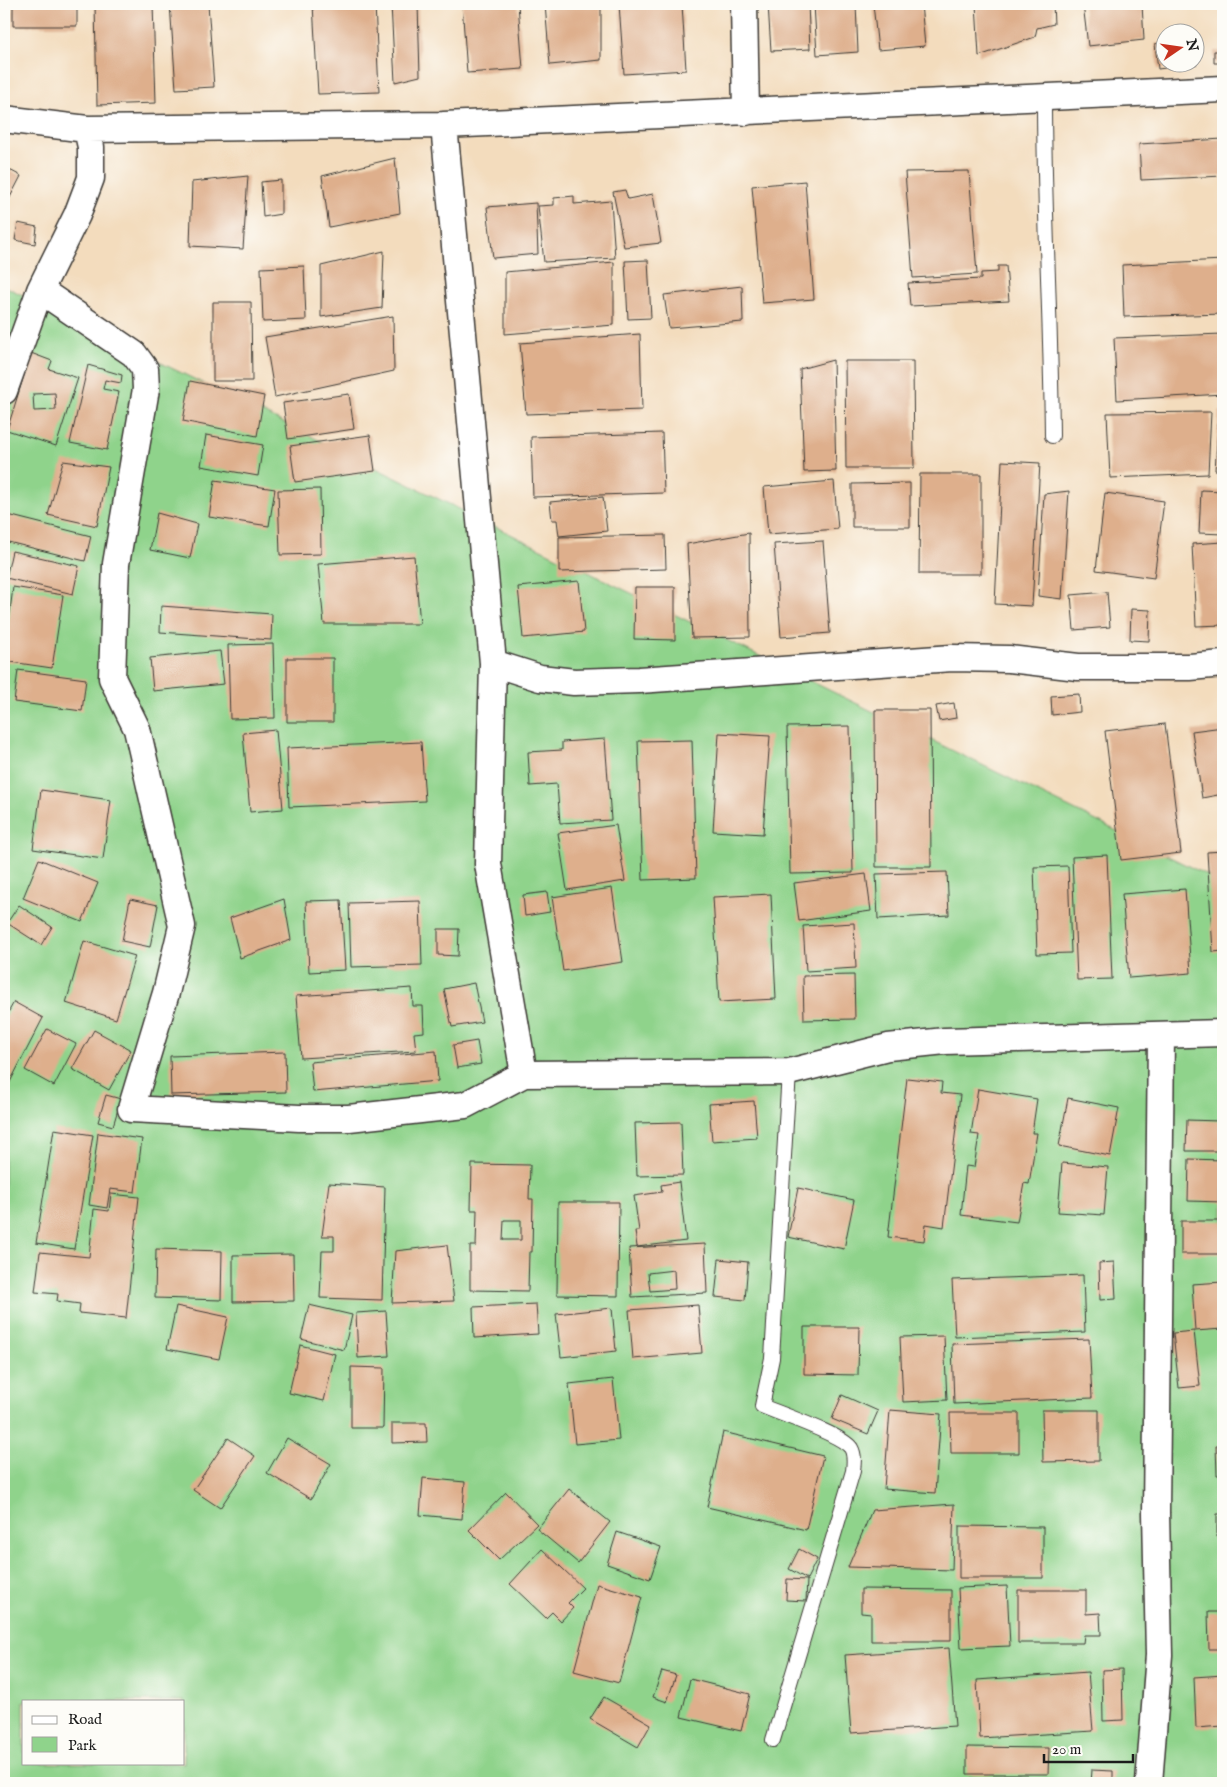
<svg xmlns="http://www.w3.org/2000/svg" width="1227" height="1787" viewBox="0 0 1227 1787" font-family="'IM FELL English',serif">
  <rect width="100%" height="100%" fill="#fdfcf7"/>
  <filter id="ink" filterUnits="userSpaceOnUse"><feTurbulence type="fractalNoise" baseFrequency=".02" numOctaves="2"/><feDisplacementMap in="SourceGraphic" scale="10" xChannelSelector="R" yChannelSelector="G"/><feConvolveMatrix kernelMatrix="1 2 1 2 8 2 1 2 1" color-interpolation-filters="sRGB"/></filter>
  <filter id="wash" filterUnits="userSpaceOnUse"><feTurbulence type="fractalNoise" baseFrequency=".0096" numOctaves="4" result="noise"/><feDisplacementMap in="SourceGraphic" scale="20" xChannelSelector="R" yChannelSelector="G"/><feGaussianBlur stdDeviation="1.12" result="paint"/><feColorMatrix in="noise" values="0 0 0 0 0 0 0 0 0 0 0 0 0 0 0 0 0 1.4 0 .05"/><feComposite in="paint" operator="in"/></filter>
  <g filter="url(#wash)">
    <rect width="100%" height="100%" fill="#f3dcbd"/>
    <path fill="#8fd38b" stroke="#567854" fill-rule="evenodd" d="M4 286 1223 883V1783H4ZM24 1701H184V1763H24Z"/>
    <g id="blocks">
      <path fill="#deaf8c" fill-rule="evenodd" d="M13 4H77V26H13Z
        M95 4H153L156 103 97 105Z
        M170 4H208L214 87 176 89Z
        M313 4H375L379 92 318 94Z
        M391 4H418L420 76 395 82Z
        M462 4H518L523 69 467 73Z
        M545 4H601V60L550 65Z
        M619 4H682L686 70 624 74Z
        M768 4H808L810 49 771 51Z
        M814 4H856L858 52 817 55Z
        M873 4H921L925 46 878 50Z
        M976 4H1053L1054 24 1037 28 1035 37 979 56Z
        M1083 4H1142L1144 40 1088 46Z
        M1164 42V62L1197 64 1158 69 1155 44Z
        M1214 51H1223V63H1214Z
        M1223 139V176L1141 180 1139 144Z
        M395 158 400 213 329 227 322 176Z
        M4 167 21 176 4 209Z
        M969 171 977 274 913 278 905 172Z
        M248 176 243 249 190 246 192 182Z
        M281 180V214L263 217 261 182Z
        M805 181 814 299 762 303 752 186Z
        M625 190 628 199 653 194 661 243 624 247 613 192Z
        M574 196V204L611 201 615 258 544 262 538 206 554 205V198Z
        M536 203 538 254 493 258 487 207Z
        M18 223 37 227 35 244 15 240Z
        M384 251 382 308 321 317V266Z
        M648 260 651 318 628 319 625 261Z
        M1223 260V314L1124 317 1122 265Z
        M614 262V325L505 334V272Z
        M304 266 306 320 263 322 261 268Z
        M998 266H1006L1009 301 910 306 908 283 981 279V273L998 272Z
        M742 286 743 322 669 328 664 295Z
        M213 302H251L252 381H213Z
        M393 316 394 371 275 397 265 337Z
        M640 334 642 410 526 414 520 343Z
        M1223 334V394L1117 400 1114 338Z
        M31 353 52 361 49 369 78 378 56 446 7 430ZM55 393 56 410 34 411 33 394Z
        M833 360 836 471 804 472 800 369Z
        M845 361H913L914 468H846Z
        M88 365 122 375 121 383 105 380 103 389 119 392 107 450 70 443Z
        M190 381 264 396 257 436 183 421Z
        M349 394 354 429 288 439 283 403Z
        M1223 411V471L1215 470 1219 412Z
        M1211 412 1208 474 1110 478 1107 413Z
        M662 433 664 493 533 497 531 437Z
        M206 435 263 445 258 476 201 466Z
        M370 435 375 471 295 482 290 446Z
        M63 461 109 467 97 526 48 515Z
        M1002 461 1040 463 1032 606 995 604Z
        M920 474H981V574H919Z
        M215 480 275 489 269 526 209 517Z
        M834 481 838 529 768 534 764 487Z
        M910 483V527H852V484Z
        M320 489 321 554 280 555 278 490Z
        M1201 490 1223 491V534L1199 533Z
        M1069 491 1062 599 1038 596 1044 494Z
        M1105 493 1164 501 1154 578 1096 570Z
        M603 497 607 531 559 536 557 520H552L550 502Z
        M157 513 197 524 190 558 150 550Z
        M8 515 91 536 85 561 4 541V531Z
        M749 533 750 637 692 638 687 544Z
        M665 535 666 569 559 572V537Z
        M823 541 830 633 781 637 774 544Z
        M1223 542V625L1196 626 1192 544Z
        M12 551 79 566 73 594 6 578Z
        M414 556 420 624H324L318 564Z
        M579 581 584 632 523 638 518 587Z
        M13 587 63 595 52 668 4 661Z
        M635 587H675V640L634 639Z
        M1107 592 1110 627 1074 630 1071 595Z
        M161 606 272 614 271 640 160 632Z
        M1131 609 1150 610 1149 641 1130 640Z
        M273 644 275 718 230 719 228 645Z
        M220 651 224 684 153 691 150 658Z
        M287 658H333V722H287Z
        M18 670 86 679 82 711 14 702Z
        M1079 694 1080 712 1052 715 1051 696Z
        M954 703 956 718 939 721 936 706Z
        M875 710H930L931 867H876Z
        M1165 724 1181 853 1121 860 1105 731Z
        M850 726 853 873 790 874 787 727Z
        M1223 727V794L1202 798 1192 731Z
        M276 730 283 809 250 812 243 733Z
        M719 733 770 736 763 834 713 831Z
        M605 739 611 820 560 823 557 784 530 786 528 752 562 750V742Z
        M692 740 696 878 643 880 638 741Z
        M421 742 425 801 289 807 287 748Z
        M41 790 111 800 103 859 33 849Z
        M616 825 625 881 567 890 558 833Z
        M1223 851V951L1213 952 1207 852Z
        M1107 855 1112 979 1077 980 1072 857Z
        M39 859 98 883 82 922 23 898Z
        M1068 866 1071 953 1037 954 1034 867Z
        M947 872 949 915 878 919 876 874Z
        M866 874 871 911 799 921 794 883Z
        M612 888 623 962 563 971 552 897Z
        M1185 889 1191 973 1129 978 1122 894Z
        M547 892 550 912 525 916 523 895Z
        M771 894 776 999 719 1002 713 897Z
        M130 899 158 905 150 947 122 941Z
        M284 899 291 940 240 958 230 918Z
        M341 900 345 970 309 972 306 901Z
        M420 901 422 965 351 967 349 903Z
        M19 905 52 927 41 945 7 923Z
        M854 923 856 968 806 971 803 926Z
        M438 929H459L458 956 438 955Z
        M84 941 135 956 116 1019 66 1003Z
        M854 975 855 1019 804 1020 803 976Z
        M474 983 482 1022 452 1027 444 989Z
        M412 988 413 1006H423L424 1032 414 1033 416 1051 301 1058 296 996Z
        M14 1002 43 1018 9 1084 4 1081V1020Z
        M47 1029 76 1044 54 1086 25 1070Z
        M94 1030 131 1050 109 1090 72 1069Z
        M477 1041 481 1064 457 1068 453 1045Z
        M436 1051 438 1081 313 1092 310 1062Z
        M285 1052 286 1092 171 1095 170 1056Z
        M907 1078 942 1082 941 1093 960 1095 944 1227 926 1224 924 1241 888 1237Z
        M978 1089 1037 1099 1032 1133H1037L1029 1184 1024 1183 1017 1222 961 1215 966 1166 974 1167 979 1135 971 1134Z
        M106 1095 121 1099 113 1126 98 1122Z
        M1068 1098 1119 1108 1110 1156 1059 1146Z
        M754 1101 757 1138 712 1141 709 1104Z
        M1187 1120 1220 1121V1151H1186Z
        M681 1122 683 1175 637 1176 635 1123Z
        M54 1129 93 1135 74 1249 36 1243Z
        M98 1133 142 1139 135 1192 110 1189 107 1208 89 1205Z
        M1189 1159 1223 1160V1202L1188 1201Z
        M1062 1163 1108 1167 1104 1215 1058 1212Z
        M472 1164 530 1165 529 1199H533L532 1252H529L528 1291 470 1290V1246H476L477 1210H471ZM504 1220H521V1240H503Z
        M679 1182 686 1241 637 1247 635 1231H639L634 1196 662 1192 661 1185Z
        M329 1183 385 1187 382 1300 320 1298 322 1251H334V1236H322Z
        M798 1188 854 1200 844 1249 788 1237Z
        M111 1194 139 1197 126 1318 79 1313 80 1304 57 1301 58 1294 35 1292 40 1252 89 1257 94 1209 109 1211Z
        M558 1202H619L618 1296 557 1295Z
        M1181 1221H1223V1254H1181Z
        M705 1244 707 1293 632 1297 629 1248ZM674 1270 675 1289 650 1291 648 1273Z
        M447 1245 454 1301 392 1303 395 1251Z
        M156 1249 222 1251 221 1300 155 1298Z
        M293 1254 294 1301 233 1302V1255Z
        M719 1259 748 1262 745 1300 715 1297Z
        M1114 1262 1116 1299 1100 1300 1099 1263Z
        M1083 1275 1085 1332 955 1337 952 1280Z
        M1223 1282V1329L1195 1331 1192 1284Z
        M536 1304 538 1334 474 1338 473 1307Z
        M309 1305 352 1315 344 1350 301 1339Z
        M698 1305 702 1353 633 1359 629 1310Z
        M176 1306 228 1317 219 1359 167 1349Z
        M612 1308 616 1351 561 1357 556 1314Z
        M386 1311 389 1356 358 1358 356 1313Z
        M804 1327H859L858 1375 804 1374Z
        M1194 1331 1200 1386 1179 1388 1173 1333Z
        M944 1336 947 1400 903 1402 900 1337Z
        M1089 1339 1092 1398 954 1404 952 1344Z
        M300 1345 335 1354 324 1401 289 1393Z
        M351 1367 384 1368 383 1428H351Z
        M613 1379 619 1440 575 1444 569 1384Z
        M842 1395 878 1411 868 1434 832 1419Z
        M890 1410 941 1414 935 1493 884 1489Z
        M1042 1410H1099V1461L1043 1462Z
        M950 1413H1019V1453H951Z
        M392 1423H426L427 1442 392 1443Z
        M723 1432 823 1456 806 1530 707 1507Z
        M228 1438 255 1456 220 1508 193 1490Z
        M287 1438 331 1464 311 1499 267 1473Z
        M1223 1445V1475H1217L1216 1446Z
        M423 1478 465 1482 462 1519 420 1515Z
        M569 1489 610 1522 578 1563 537 1529Z
        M506 1492 537 1524 499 1560 469 1530Z
        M954 1504 952 1570 848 1567 872 1510Z
        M1217 1514H1223V1537H1217Z
        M959 1526 1043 1527V1578H959Z
        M617 1532 661 1547 650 1579 607 1564Z
        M542 1549 583 1588 568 1603 573 1608 561 1621 552 1612 546 1618 510 1584Z
        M799 1549 817 1559 807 1579 789 1569Z
        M1219 1571H1223V1609H1221Z
        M787 1579 807 1580 806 1601 786 1600Z
        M597 1584 642 1597 619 1683 574 1671Z
        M1007 1586 1010 1646 961 1648 958 1588Z
        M861 1589 951 1590V1641H871V1614L861 1613Z
        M1018 1590H1086V1614L1100 1613 1101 1635H1084L1083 1643H1018Z
        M1208 1612H1223V1649H1209Z
        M949 1648 955 1726 851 1733 845 1655Z
        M1122 1669 1123 1720 1103 1721 1102 1670Z
        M662 1671 676 1675 667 1702 653 1697Z
        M1088 1672 1093 1731 980 1738 977 1680Z
        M1223 1675V1726L1196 1728 1194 1677Z
        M690 1679 750 1694 741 1731 681 1717Z
        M604 1697 651 1724 638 1747 590 1719Z
        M967 1747 1049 1748 1048 1774H967Z
        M1091 1770 1113 1771V1783H1090Z
        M971 1778 1042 1782V1783H970Z"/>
    </g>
  </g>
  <g filter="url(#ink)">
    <use href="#blocks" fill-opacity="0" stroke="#3c3934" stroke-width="1"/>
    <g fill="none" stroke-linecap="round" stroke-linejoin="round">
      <defs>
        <path id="service" d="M1044 98C1044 211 1051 323 1052 436
          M773 1740 853 1471C854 1463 855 1455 851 1448 841 1434 780 1414 762 1406L772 1358 789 1072"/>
        <path id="minor" d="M744 4 746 112
          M4 119 87 129 91 147V178L77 215 40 290 4 391
          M444 125 493 663 488 864 524 1074
          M87 129 444 125 1223 89
          M40 290 134 354 145 369 146 389 116 564 112 678 137 729 182 926 166 993 131 1109 299 1118H349L465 1105 524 1074 789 1072 888 1047 945 1041 1223 1033
          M493 663 540 678 574 682 639 680 952 658 1009 659 1078 667H1190L1223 664
          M1149 1783 1159 1655 1156 1513 1161 1036"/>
      </defs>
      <use href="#service" stroke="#3c3934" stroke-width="16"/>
      <use href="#minor" stroke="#3c3934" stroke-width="29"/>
      <use href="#service" stroke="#fff" stroke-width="14"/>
      <use href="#minor" stroke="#fff" stroke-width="26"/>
    </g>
  </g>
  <rect width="1227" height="1787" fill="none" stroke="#fdfcf7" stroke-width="20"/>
  <rect x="22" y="1700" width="162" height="65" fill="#fdfcf7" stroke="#a3a29f"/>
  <rect x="32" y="1716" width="25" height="8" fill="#ffffff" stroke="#a3a29f"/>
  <text x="68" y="1724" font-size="15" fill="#1c1c1c">Road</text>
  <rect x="32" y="1737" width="25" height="15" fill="#8fd38b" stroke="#a3a29f"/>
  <text x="68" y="1750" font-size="15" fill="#1c1c1c">Park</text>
  <g transform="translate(1180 48) rotate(77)"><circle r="24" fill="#fdfcf7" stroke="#a3a29f"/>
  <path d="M0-4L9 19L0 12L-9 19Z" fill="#c8321e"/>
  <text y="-8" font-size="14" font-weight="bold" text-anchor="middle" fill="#1c1c1c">N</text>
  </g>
  <path d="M1044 1754v8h89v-8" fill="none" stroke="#1c1c1c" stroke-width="2.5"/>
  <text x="1052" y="1754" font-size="15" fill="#1c1c1c" stroke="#fdfcf7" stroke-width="4" paint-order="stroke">20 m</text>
</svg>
